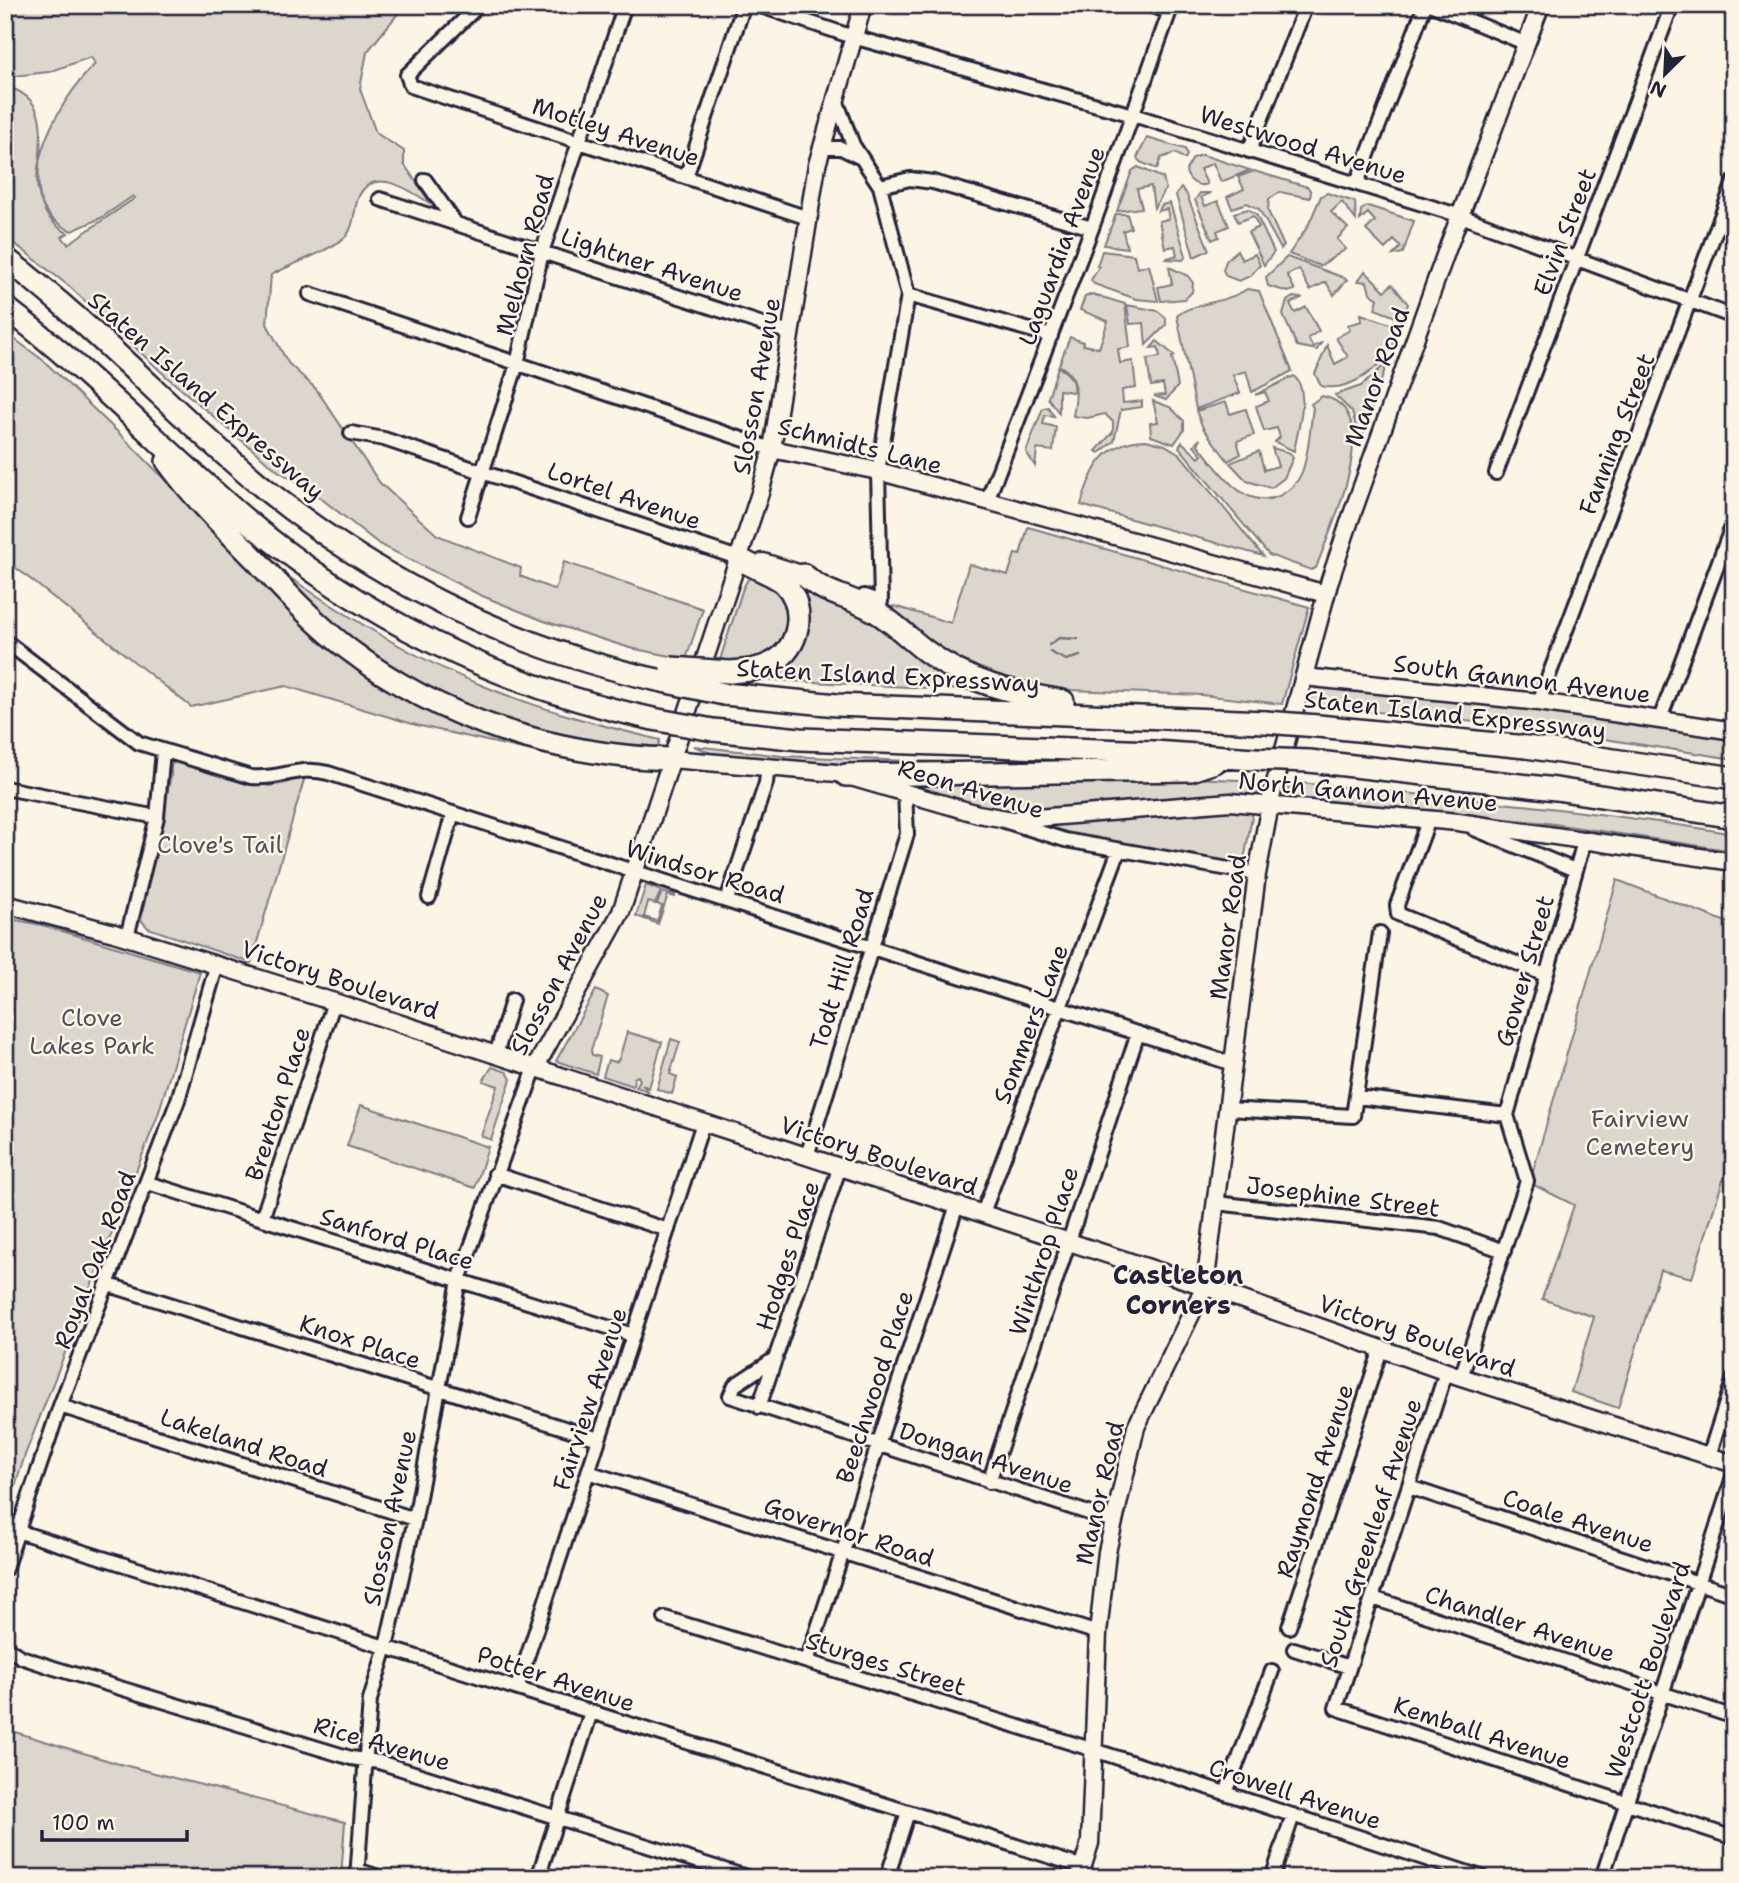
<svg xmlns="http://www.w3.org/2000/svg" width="1739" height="1883" viewBox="0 0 1739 1883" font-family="'Shantell Sans',sans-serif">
  <rect width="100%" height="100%" fill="#fcf5e5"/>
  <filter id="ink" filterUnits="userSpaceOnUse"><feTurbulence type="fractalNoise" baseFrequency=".0143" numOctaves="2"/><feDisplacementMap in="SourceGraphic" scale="14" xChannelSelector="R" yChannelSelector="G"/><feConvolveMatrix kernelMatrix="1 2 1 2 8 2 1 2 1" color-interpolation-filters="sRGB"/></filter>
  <g filter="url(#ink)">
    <path fill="#dcd6cc" stroke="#7f7c84" stroke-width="2" d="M5 5H405L367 52 360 89 376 133 404 151V164L431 204C413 192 376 166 360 194 353 206 356 224 347 235 335 249 289 265 271 275L267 324 288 363 316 389 380 483 437 535 521 568 520 576 555 590 564 562 703 609 686 659 630 648 544 621 480 595 379 544 309 489 278 471 168 378 70 287 5 236V86C82 107 0 198 68 233L62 237 68 244 135 198 133 196 101 218 72 231C0 201 56 103 95 64L91 57 49 72 5 77Z
      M1147 138 1185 149 1187 155 1185 159 1175 153 1161 158 1157 169 1140 162 1137 158Z
      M1201 155H1203L1250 170 1221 182 1213 163 1200 169 1207 184C1197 188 1187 180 1186 170L1193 158Z
      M1138 167 1163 178 1166 189 1154 208 1151 186 1137 189 1142 208 1117 211 1132 171Z
      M1254 171 1308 187 1311 192 1310 198 1280 192 1269 199 1268 211 1284 246 1281 249 1259 209 1247 203 1232 208 1227 197 1244 189 1238 177Z
      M1181 188 1186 193 1209 250 1194 257 1176 195Z
      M1200 193H1211L1201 197 1205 206 1218 201 1229 226 1217 231 1219 237 1212 240 1195 200Z
      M1327 193 1355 202 1356 220 1342 202 1331 212 1348 228 1337 239 1346 249 1320 266 1289 254 1308 226 1321 196Z
      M1170 203 1186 256 1183 260 1165 259 1177 255 1175 246 1165 248 1159 221 1169 219 1167 209 1158 211 1162 205Z
      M1368 206 1414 221 1403 253 1393 255 1401 247 1394 240 1385 249 1366 230 1375 221 1368 213 1360 220 1361 210Z
      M1248 209 1256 214 1274 252 1264 265 1248 232 1259 227 1253 216 1238 222 1234 213Z
      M1116 214H1127L1131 228 1123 231 1127 248 1104 245Z
      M1237 250 1242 260 1255 254 1260 265 1250 276 1239 281 1226 276 1223 270 1226 261Z
      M1102 251 1134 255 1137 268 1149 265 1158 301 1136 299 1094 284 1091 280 1099 267 1097 266Z
      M1287 257 1342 277 1347 280 1334 295 1326 282 1310 290 1299 269 1287 275 1295 290 1288 292 1268 286 1266 277Z
      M1169 267 1188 276 1193 283 1192 292 1185 299 1161 301 1158 287 1172 284Z
      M1365 271 1385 291 1392 284 1408 304 1403 320 1375 309 1378 299 1370 293 1367 282 1358 281Z
      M1247 289 1259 291 1292 371 1252 392 1246 371 1233 375 1240 393 1196 409 1177 316C1190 303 1227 303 1247 289Z
      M1092 294 1125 304 1130 347 1118 349 1120 363 1133 361 1136 388 1122 390 1123 403 1142 401V407L1121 410 1114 441 1099 453 1096 451 1113 432V422L1105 414 1087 418 1073 416C1077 394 1080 377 1059 365L1070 337 1083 342V345L1099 348 1108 321 1080 310 1085 297Z
      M1293 297 1301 298 1290 304 1295 313 1306 307 1319 331 1308 338 1313 347 1321 343 1317 350 1297 346 1283 315 1287 301Z
      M1127 305 1158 311 1166 318V325L1146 345 1144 323 1130 324Z
      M1361 314 1399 327C1396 357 1353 395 1321 386L1315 374 1327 345 1335 364 1348 357 1336 338 1350 330 1347 325 1362 321Z
      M5 332 44 361 124 438 277 593 420 704 650 766V770L518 748 416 725 286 686 191 707 5 559Z
      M1157 341 1175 356 1172 357 1178 386 1166 400 1154 396 1165 395 1163 384 1151 386 1147 359 1160 357 1158 347 1151 348Z
      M1387 363 1360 442 1352 412 1335 395 1361 386Z
      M1058 367C1069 373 1075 380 1073 392L1059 390V413L1048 398Z
      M1294 376C1311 391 1297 432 1294 451L1275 442 1280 437 1277 428 1264 431 1256 406 1269 401 1265 392 1255 395Z
      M1322 396C1389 409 1329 530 1316 568L1311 570 1269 555 1179 447 1182 442 1199 458 1202 455 1194 445 1200 439 1198 445C1218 468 1243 512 1279 496 1289 491 1298 482 1302 472 1309 453 1310 428 1313 408L1311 404Z
      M1153 401 1170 407 1184 421V430L1174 444 1151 436 1150 423 1158 422Z
      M1226 402 1230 414 1246 409 1254 435 1237 441 1241 454 1228 461 1203 428 1196 411Z
      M1048 407 1054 416 1045 415 1043 424 1056 427 1053 451 1037 449 1035 466 1026 452 1043 408Z
      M1146 440 1165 445 1180 454 1263 556 1081 505C1091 469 1104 441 1146 440Z
      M1272 448 1290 453 1293 458 1284 478 1271 488 1247 481 1230 463 1259 451 1264 470 1278 466Z
      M1028 527 1309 607 1282 704 1201 695 1043 689 973 672 829 587 890 608 894 606 951 623 969 564 1008 575 1015 554 1020 555Z
      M781 574 878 617 987 691 753 679 799 640Z
      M286 575C351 619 418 661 491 689 546 711 603 726 660 740L657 749 588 742 519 723 480 716 385 669 283 581Z
      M755 577 784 591 790 630 767 658 718 666 743 588 748 579Z
      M1318 685 1468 699 1734 738V759L1533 728 1309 705Z
      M694 746 782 756 1037 766 858 768 710 753Z
      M179 759 269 786 286 783 306 773 251 963 148 928 141 920 171 775V765Z
      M1169 777 1261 781 1257 796C1176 791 1096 815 1015 811 983 809 952 798 921 790L917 786Z
      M1289 782C1438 796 1586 809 1734 834V851L1547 823 1288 797Z
      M1208 809 1253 811 1243 866 1059 835 1038 825Z
      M1617 880 1734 925V1145L1692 1278 1660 1270 1618 1408 1571 1392 1594 1317 1542 1299 1574 1205 1534 1185 1533 1171Z
      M646 885 661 891 655 904 648 902 644 917 657 921 662 906 657 904 662 892 675 895V897L668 895 658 924 636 916Z
      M5 918 42 925 200 972 158 1115 25 1455 5 1517Z
      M596 990 608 996 591 1050 592 1055 600 1057 596 1074 556 1061Z
      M627 1032 662 1042 649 1088 642 1084 648 1091 636 1087 640 1080 638 1076 634 1078 633 1086 603 1076 608 1060 616 1062 619 1059Z
      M671 1039 680 1042 670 1074 677 1077 672 1094 657 1089Z
      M492 1067 507 1072 511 1079 491 1140 481 1136 498 1086 483 1081Z
      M361 1105 488 1147 475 1188 347 1146Z
      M5 1729 116 1763 345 1822 341 1878H5Z"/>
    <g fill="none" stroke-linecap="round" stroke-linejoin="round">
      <path stroke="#78757e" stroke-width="2.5" d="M1049 645 1059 638 1078 639
        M1050 652 1066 660 1080 656"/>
      <defs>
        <path id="street" d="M479 5 407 75 411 86 808 218
          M758 5 853 37 1133 115 1461 216 1734 317
          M1149 5 1170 12
          M1432 5 1527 44
          M835 97 853 145 880 186 908 295 878 471 881 602 864 596
          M821 148H841L859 157
          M1249 151 1306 5
          M686 177 744 5
          M425 180 456 224
          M1357 183 1425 5
          M880 186 910 179 933 182 1092 228
          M380 199 790 333
          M310 294 772 449
          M908 295 1051 336
          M351 433 384 439 738 558
          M1496 473 1672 5
          M987 501 1092 228 1172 5
          M468 517 517 364 542 252 625 5
          M5 641 139 743 251 777C281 780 298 765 328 773L1233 1064
          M1539 702 1734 182
          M1660 719 1734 521
          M5 788 157 817
          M1429 819 1397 905 1398 914 1545 975
          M1004 821 1065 840 1257 874
          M1474 829 1575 870
          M429 897 453 813
          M727 900 766 783 768 766
          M127 937 157 817 163 751
          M496 1055 512 1000
          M1357 1097 1507 1115
          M1227 1109 1353 1116 1380 933
          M1507 1115 1585 838
          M807 1156 907 834 905 793
          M495 1174 668 1230
          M148 1183 633 1335
          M1216 1203 1439 1228 1504 1251
          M983 1213 1119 850
          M262 1219 334 1002
          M109 1285 599 1439
          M776 1358 735 1385 730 1396 1113 1521
          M1446 1372 1336 1708 1734 1838
          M1461 1377 1527 1181 1507 1115
          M60 1406 415 1519
          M759 1407 840 1166
          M1709 1456 1734 1378
          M588 1472 1098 1633
          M989 1482 1138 1033
          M1409 1487 1734 1595
          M17 1531 1083 1867
          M5 1569 60 1406 178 1100 217 964
          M1373 1598 1734 1717
          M665 1618 1094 1750 1484 1878
          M1289 1627 1381 1349
          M5 1647 21 1657 54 1668 351 1758 379 1762 750 1878
          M1294 1649 1349 1667
          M807 1661 957 1205
          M517 1688 703 1123
          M1226 1793 1272 1671
          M357 1870 382 1878
          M357 1878 370 1700 386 1647 415 1519 459 1280 535 1068
          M538 1878 591 1712
          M887 1878 908 1812
          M1272 1878 1293 1815
          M1602 1878 1734 1474"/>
        <path id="secondary" d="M772 449 878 471 1326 594
          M763 562 804 575
          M1304 677 1539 702 1734 731
          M671 759 837 773 978 814 1012 820 1230 802 1458 822 1734 862
          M5 904 114 933 334 1002 1195 1283 1461 1377 1734 1464
          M535 1068 621 912 760 493 772 449 817 165 863 5
          M1079 1878 1090 1843 1098 1633 1107 1552 1136 1427 1205 1286 1257 874 1272 794 1330 580 1350 520 1448 247 1541 5"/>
        <path id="highway" d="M5 258C88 321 160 398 239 467 360 573 510 649 667 682
          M5 307C88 370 160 446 239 514 357 615 501 687 653 719
          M167 461C193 497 225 528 256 560 285 591 314 623 348 649 439 719 556 756 671 759
          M804 575C824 594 848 596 871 609 892 620 908 638 927 652 968 683 1013 693 1063 701
          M730 672C744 671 759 670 772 663 800 648 807 608 785 584 778 576 750 566 738 558
          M724 694 837 705 1265 722
          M1318 726 1526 747 1734 778
          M713 730 800 739 1154 752 1254 759
          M1309 761 1556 789 1734 817
          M846 775 1191 770 1215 762"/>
      </defs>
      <use href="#street" stroke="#22223b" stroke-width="18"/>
      <use href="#secondary" stroke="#22223b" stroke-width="21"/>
      <use href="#highway" stroke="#22223b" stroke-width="26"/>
      <use href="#street" stroke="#fcf5e5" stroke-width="12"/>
      <use href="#secondary" stroke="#fcf5e5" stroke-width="16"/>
      <use href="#highway" stroke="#fcf5e5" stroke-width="21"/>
      <defs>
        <path id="highway-bridge" d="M671 668 730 672
          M667 682 724 694
          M653 719 713 730
          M1265 722 1318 726
          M1254 759 1309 761"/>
      </defs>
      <use href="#highway-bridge" stroke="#22223b" stroke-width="26" stroke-linecap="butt"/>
      <use href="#highway-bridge" stroke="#fcf5e5" stroke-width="21"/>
    </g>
  </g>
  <g text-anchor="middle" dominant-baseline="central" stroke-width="5" stroke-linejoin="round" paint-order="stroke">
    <g font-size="24" fill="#22223b" stroke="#fcf5e5">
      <text transform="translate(616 132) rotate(18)">Motley Avenue</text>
      <text transform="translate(1303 145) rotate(17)">Westwood Avenue</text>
      <text transform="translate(1565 232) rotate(-69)">Elvin Street</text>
      <text transform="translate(1062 246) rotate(-70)">Laguardia Avenue</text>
      <text transform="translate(525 255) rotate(-75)">Melhorn Road</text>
      <text transform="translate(652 265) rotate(18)">Lightner Avenue</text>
      <text transform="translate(1377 377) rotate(-70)">Manor Road</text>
      <text transform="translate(757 386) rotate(-80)">Slosson Avenue</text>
      <text transform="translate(206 396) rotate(41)">Staten Island Expressway</text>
      <text transform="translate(1617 434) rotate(-69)">Fanning Street</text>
      <text transform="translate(860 446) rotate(14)">Schmidts Lane</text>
      <text transform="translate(624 496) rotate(19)">Lortel Avenue</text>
      <text transform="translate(888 676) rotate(3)">Staten Island Expressway</text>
      <text transform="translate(1522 679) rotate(7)">South Gannon Avenue</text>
      <text transform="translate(1455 715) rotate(6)">Staten Island Expressway</text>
      <text transform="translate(971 789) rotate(17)">Reon Avenue</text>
      <text transform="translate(1368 792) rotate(5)">North Gannon Avenue</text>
      <text transform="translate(705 872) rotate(17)">Windsor Road</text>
      <text transform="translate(1228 927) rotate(-82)">Manor Road</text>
      <text transform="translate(842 969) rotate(-73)">Todt Hill Road</text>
      <text transform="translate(1525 971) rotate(-74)">Gower Street</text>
      <text transform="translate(559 974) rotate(-62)">Slosson Avenue</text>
      <text transform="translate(340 980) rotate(18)">Victory Boulevard</text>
      <text transform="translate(1031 1024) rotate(-69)">Sommers Lane</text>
      <text transform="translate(278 1104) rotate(-72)">Brenton Place</text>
      <text transform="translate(879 1156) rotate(18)">Victory Boulevard</text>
      <text transform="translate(1343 1197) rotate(7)">Josephine Street</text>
      <text transform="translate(397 1239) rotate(17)">Sanford Place</text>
      <text transform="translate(1044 1251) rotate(-72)">Winthrop Place</text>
      <text transform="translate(788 1256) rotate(-72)">Hodges Place</text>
      <text transform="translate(95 1260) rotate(-69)">Royal Oak Road</text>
      <text transform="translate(1417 1336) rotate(19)">Victory Boulevard</text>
      <text transform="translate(360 1342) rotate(18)">Knox Place</text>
      <text transform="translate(875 1387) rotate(-72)">Beechwood Place</text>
      <text transform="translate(590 1399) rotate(-72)">Fairview Avenue</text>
      <text transform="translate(244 1443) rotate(18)">Lakeland Road</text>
      <text transform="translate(986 1458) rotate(18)">Dongan Avenue</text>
      <text transform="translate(1315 1481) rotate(-72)">Raymond Avenue</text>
      <text transform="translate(1100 1493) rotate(-77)">Manor Road</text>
      <text transform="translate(390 1518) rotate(-78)">Slosson Avenue</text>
      <text transform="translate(1578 1521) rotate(18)">Coale Avenue</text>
      <text transform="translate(849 1532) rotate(18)">Governor Road</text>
      <text transform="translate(1371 1533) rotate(-72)">South Greenleaf Avenue</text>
      <text transform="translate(1520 1624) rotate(18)">Chandler Avenue</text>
      <text transform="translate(886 1664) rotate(17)">Sturges Street</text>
      <text transform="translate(1648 1670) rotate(-72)">Westcott Boulevard</text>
      <text transform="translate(556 1679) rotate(18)">Potter Avenue</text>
      <text transform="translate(1482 1733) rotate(18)">Kemball Avenue</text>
      <text transform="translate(382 1744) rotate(16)">Rice Avenue</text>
      <text transform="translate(1295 1794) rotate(18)">Crowell Avenue</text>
    </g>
    <g font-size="24" fill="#504f5f" stroke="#fcf5e5">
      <text x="220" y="845">Clove's Tail</text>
      <text x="92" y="1018">Clove<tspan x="92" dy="28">Lakes Park</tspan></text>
      <text x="1640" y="1119">Fairview<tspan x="1640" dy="28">Cemetery</tspan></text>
    </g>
    <g font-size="26" font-weight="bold" fill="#22223b" stroke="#fcf5e5">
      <text x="1178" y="1274">Castleton<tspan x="1178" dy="30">Corners</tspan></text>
    </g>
  </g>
  <rect width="1739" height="1883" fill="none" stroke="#fcf5e5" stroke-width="28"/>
  <rect x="14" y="14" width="1711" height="1855" fill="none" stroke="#22223b" stroke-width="2.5" filter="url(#ink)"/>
  <g transform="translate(1665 74) rotate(204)" stroke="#fcf5e5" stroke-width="5" paint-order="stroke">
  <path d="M0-5L12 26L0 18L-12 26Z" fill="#22223b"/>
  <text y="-10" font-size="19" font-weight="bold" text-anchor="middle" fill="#22223b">N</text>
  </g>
  <path d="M42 1830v10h145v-10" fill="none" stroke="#22223b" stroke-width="3.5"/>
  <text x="52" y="1830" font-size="21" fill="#22223b" stroke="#fcf5e5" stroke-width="5" paint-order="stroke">100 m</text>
</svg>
